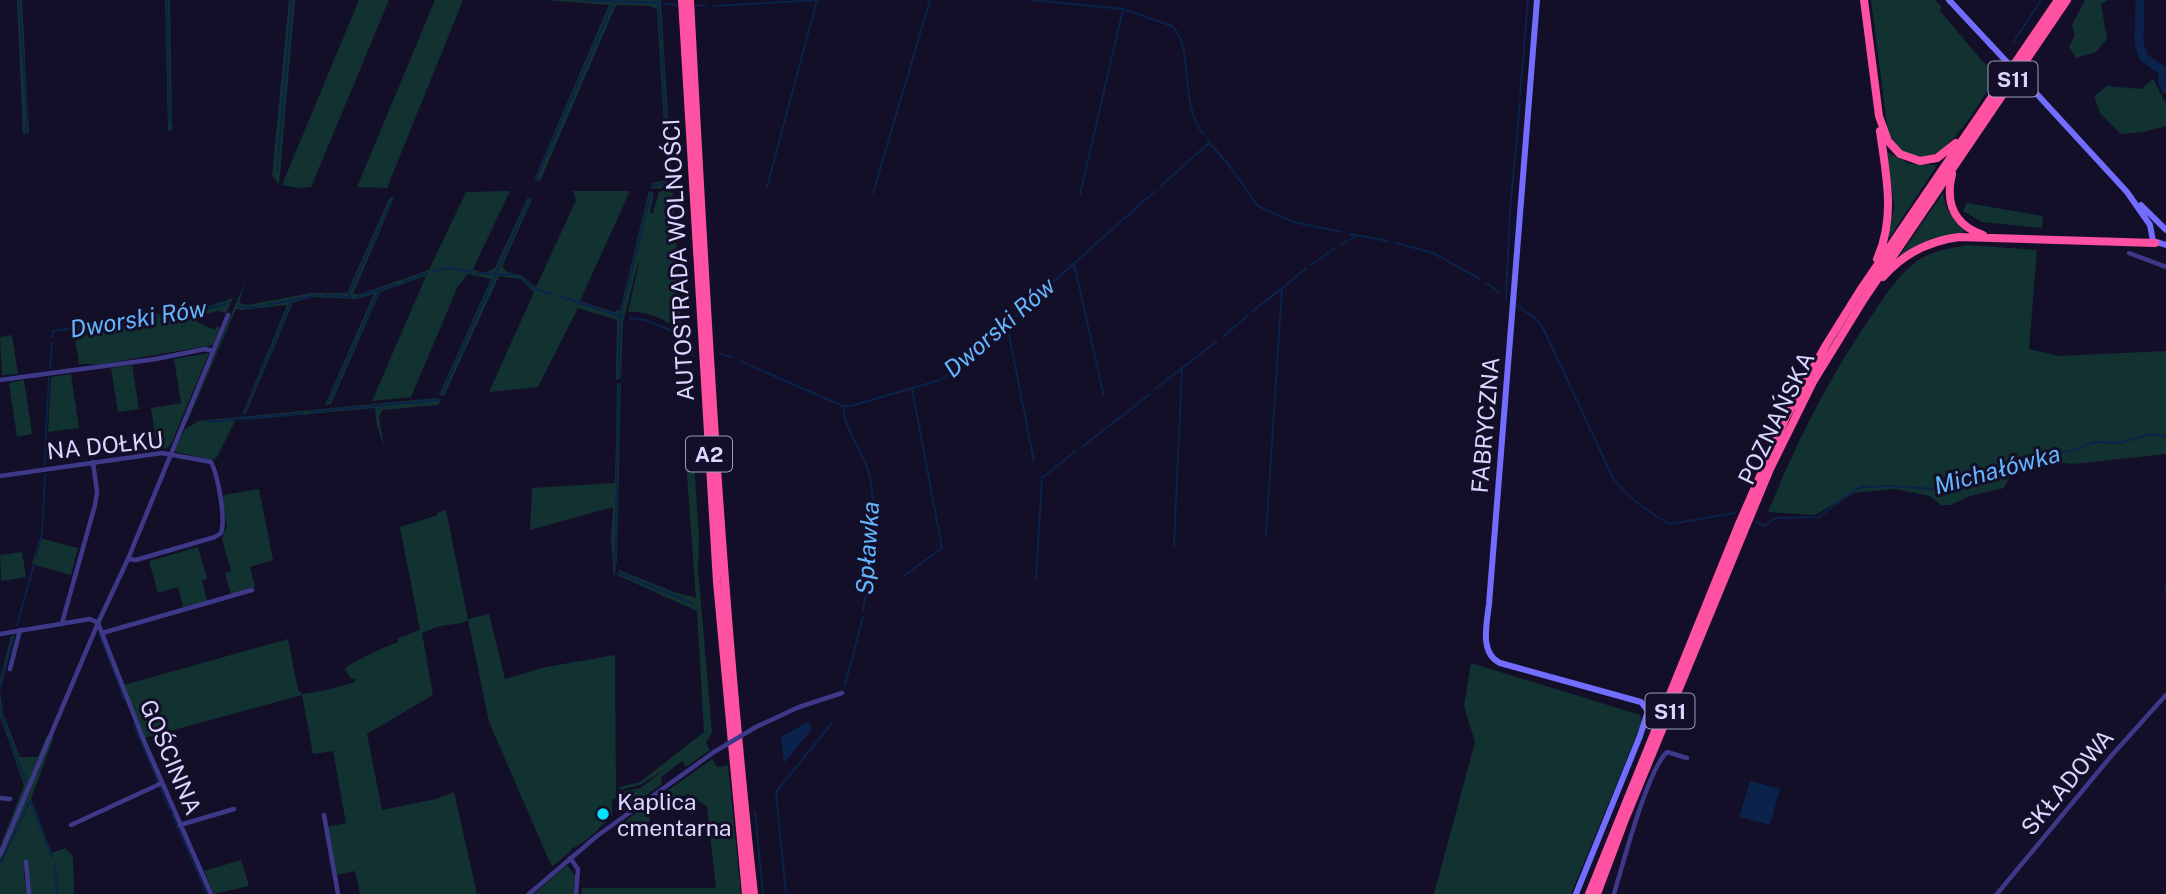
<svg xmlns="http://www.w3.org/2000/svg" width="2166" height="894" viewBox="0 0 2166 894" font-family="'Public Sans',sans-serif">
  <rect width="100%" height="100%" fill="#130f28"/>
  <path fill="#123231" d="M17 0H22L29 133 23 134Z
    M165 0H170L172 130 168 131Z
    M289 0H295L279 184 272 176Z
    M359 0H389L311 187 298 188 282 185Z
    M435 0H463L387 188 357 187Z
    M546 0H661L672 183C665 189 659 189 650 188L653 183 662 181 667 177 657 10 651 6 616 5 540 181 534 180 609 5Z
    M1871 0H1935L1941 6 1940 11 1983 62 1987 65 1991 64 1998 73C1976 107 1930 202 1888 133Z
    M2085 0H2108L2101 4 2107 39 2096 52 2076 58 2069 47 2075 35 2072 25Z
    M2153 79 2166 104V126L2143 132 2121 134 2100 113 2094 96 2107 86 2141 89Z
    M1887 152 1910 164 1935 165 1936 167 1888 240 1894 207Z
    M668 190 673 193 681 323 673 325C661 318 643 310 628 312L639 263H638L623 322 621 378 616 380 617 320 578 308 538 387 489 392 534 292 520 279 499 276 444 396 439 395 491 279 468 274 458 286 411 397 372 401 426 276 380 292 331 404 325 405 374 294 357 299 311 297 293 303 246 413 242 414 287 305 243 310 236 309 188 420 186 421 245 282 239 303 248 305 311 293H347L390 197 394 198 353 294H360L429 270 466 192 510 191 473 269C480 273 489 273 495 268L528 197 532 199 502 267 506 271 522 276 536 287 576 200 573 191H630L580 301 614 312 620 310 649 191 654 193 650 213H653L659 192Z
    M1943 193C1945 210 1953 220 1965 231L1963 233C1938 236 1918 242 1898 258Z
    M1967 203 2043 216 2042 228 1982 222 1963 211Z
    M1968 245 2037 250 2029 349 2059 356 2166 351V454L2073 464 2046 461 2025 470 2014 469 2004 488 1970 496 1950 505H1941L1930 496 1894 489 1854 493 1815 515 1768 512C1797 442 1827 381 1870 318 1884 297 1897 276 1917 261 1932 251 1951 248 1968 245Z
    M233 298 226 313 219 311 195 316 197 322 215 330 217 326 220 328 213 345 102 364H79L73 326 207 307Z
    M12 335 18 374 2 375 0 337Z
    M209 353 171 444 167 448 157 449 151 408 181 403 174 359Z
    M132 365 139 409 118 412 111 368Z
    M71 374 79 428 48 432 51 377Z
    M24 380 32 434 17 437 9 383Z
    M617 383H621L617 560 614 579 611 538 613 507 530 530 532 488 615 483Z
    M436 398 441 399 438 405 382 410 379 417 384 446 377 426 375 408 246 420V418L236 419 217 457 212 460 176 452 175 450 185 429 198 421Z
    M693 447 699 536 698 569 712 732 706 743 710 750 686 767 682 761 661 777 662 784 622 812 618 801 622 792 640 788 667 768 640 785 620 790 619 787 640 782 704 732 697 611 617 575 619 570 674 592 696 598 685 448Z
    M259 489 273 560 250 567 255 587 231 594 225 573 231 571 222 539 227 526 222 501 224 495Z
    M446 510 468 619 489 614 505 679 546 667 615 655 616 798 612 800V815C600 827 587 843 571 849V851L553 866 551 865 489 722 468 620 462 623 440 626 422 633 433 695 367 734 382 810 436 799 454 792 477 894H360L355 871 336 875 327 827 346 823 333 751 313 754 302 695 144 738 124 685 288 639 298 690 302 694 327 690 355 682V679L350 678 345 669C349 663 387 646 398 642L397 639 420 630 400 527 438 515 437 513Z
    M40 538 78 548 71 575 32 564Z
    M198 547 207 579 202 580 207 601 183 607 178 587 158 593 149 561Z
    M22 552 26 577 1 581 0 555Z
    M15 635 0 691 3 713 20 757H38L47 735 54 737 31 799 52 853 65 848 73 856 74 894H31L25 862 24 875 27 894H0V847L24 785 0 716V680L11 636Z
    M1471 663 1640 715 1642 722 1571 894H1434L1475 742 1464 706Z
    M712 759 717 767 728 765 741 894H581L582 888H716L707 806 688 794 652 813 648 823 633 832 618 826Z
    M241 860 249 886 214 894 204 871Z
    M567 865 575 876 574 894H534Z"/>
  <path fill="#0b224b" d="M808 722 812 728 811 730 784 763 781 737Z
    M1750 781 1780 789 1770 825 1739 817Z"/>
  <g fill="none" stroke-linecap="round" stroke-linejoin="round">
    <path stroke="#0b224b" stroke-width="2" d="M19 0 27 112 26 133
      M167 0 170 125
      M582 0 660 3
      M658 0 661 39
      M1033 0 1123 9 1172 26C1195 49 1178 100 1203 134
      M666 4 679 5
      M695 5 705 6
      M714 6 820 0
      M2013 43 2041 0
      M662 47 664 85
      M1520 96 1528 0
      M1207 140 1228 164 1258 206 1293 222 1342 232
      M277 170 292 0
      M536 179 614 1
      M653 186 667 182 669 179 664 90
      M1161 186 1209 143
      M767 187 817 0
      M873 193 930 0
      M1080 195 1123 9
      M1350 234 1388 241
      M1396 243 1433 253 1480 279
      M1340 245 1354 237
      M1074 264 1104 396
      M1311 265 1335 248
      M433 271 449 268 471 272
      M477 273 516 275
      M521 278 535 289 552 294
      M404 282 427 273
      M1486 283 1499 292
      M324 295 350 297
      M348 296 392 199
      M559 296 622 317
      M356 297 397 284
      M1506 298 1510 211 1520 102
      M267 305 318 295
      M1517 305 1538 321 1544 330 1613 478C1628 498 1648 512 1670 524L1735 513
      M238 306 246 308 261 306
      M1252 312 1307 268
      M630 318 646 320 679 334
      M1007 325 1034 461
      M1224 336 1247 316
      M52 338 53 331 203 310 229 303
      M687 338 688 353 694 356
      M720 354 732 357
      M740 361 843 406H851L940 380 955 370 1155 191
      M50 368 52 343
      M619 377 620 316 651 193
      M1155 389 1217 341
      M442 393 530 198
      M329 401 379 290
      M843 407C845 431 863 450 869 473 878 509 871 573 863 610
      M245 410 292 300
      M310 412 439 400
      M209 422 303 413
      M46 432 49 377
      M1082 447 1150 394
      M45 465 46 434
      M1756 522 1765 526 1775 518 1819 517 1853 491 1862 487 1892 486 1933 489 1968 477 2029 464 2056 453 2071 451 2095 442 2120 443 2150 434 2166 436
      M1266 535 1282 288
      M1174 546 1182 368
      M36 558 42 533 45 474
      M615 565 619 384
      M619 573 694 604
      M904 576 942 548 912 389
      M1036 579 1042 478 1076 451
      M2166 586V594
      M17 625 34 564
      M99 633 124 699
      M845 685 863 617
      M0 687 14 636
      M0 707 7 731
      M134 725 140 739
      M9 736 26 783
      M142 744 145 752
      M147 755 158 782
      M160 787 170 810
      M31 803 52 857
      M755 812 763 894
      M172 814 207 894
      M0 864 30 801
      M55 864 57 894
      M786 894 776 792 831 724"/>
    <path stroke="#0b224b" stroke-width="9" d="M2140 0 2139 43 2144 58 2163 71V82L2166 89"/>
    <path stroke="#3d3988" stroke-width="4.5" d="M2129 253 2166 267
      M0 380 156 359 205 349 213 351
      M0 476 162 453 211 462C218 475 226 519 221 533L215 537 136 560 128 559
      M62 623 95 505 97 492 93 462
      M102 633 252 590
      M0 634 90 619 98 623 144 741 211 894
      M10 669 20 630
      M756 727 799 707 842 693
      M0 798 10 799
      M324 815 338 894
      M71 825 162 783
      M180 825 234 809
      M0 855 98 623 128 559 228 315
      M570 858 578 869 576 894
      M26 862 29 894
      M529 894 597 836 714 752
      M1614 894C1623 864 1647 771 1667 752L1687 758
      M1997 894 2112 755 2166 695"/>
    <path stroke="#726dff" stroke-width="6" d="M1537 0 1489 604C1487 623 1479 653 1500 663L1641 702 1648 711 1640 736 1576 894
      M1949 0 1991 45
      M2035 92 2127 192 2150 225 2153 241 2166 245
      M2141 205 2166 230"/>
    <path stroke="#ff51a2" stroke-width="8" d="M682 0 717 582 746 894
      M690 0C706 298 721 597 754 894
      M1864 0 1879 116 1888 141 1900 154 1920 161 1937 158 1956 143
      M1952 174C1945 203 1954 225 1983 235
      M1877 259C1896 217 1886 175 1880 131
      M1883 277C1903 254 1929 241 1959 237L2155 243
      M1589 894 1739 524 1786 417 1826 345 1859 292 2058 0
      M1597 894 1624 822 1745 529 1770 469 1813 382 1864 299 2067 0"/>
    <path stroke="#3d3988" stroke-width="4.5" d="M714 752 756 727"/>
    <path stroke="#726dff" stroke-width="6" d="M1991 45 2035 92"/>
  </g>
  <circle fill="#02e3ff" stroke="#130f28" stroke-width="2.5" cx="603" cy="814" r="7"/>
  <g text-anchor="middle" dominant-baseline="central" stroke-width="6" stroke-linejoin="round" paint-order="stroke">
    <g fill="#130f28" stroke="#9f9abe" stroke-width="2">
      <rect x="1988.5" y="61.5" width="49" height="35" rx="5"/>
      <rect x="686" y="436.5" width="46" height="35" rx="5"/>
      <rect x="1645.5" y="693.5" width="49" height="35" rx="5"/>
    </g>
    <g font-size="21" font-weight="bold" fill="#dbd6ff">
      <text x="2013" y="79">S11</text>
      <text x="709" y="454">A2</text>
      <text x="1670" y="711">S11</text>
    </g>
    <g font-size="23" fill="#dbd6ff" stroke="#130f28">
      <text transform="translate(678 260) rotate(-93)">AUTOSTRADA WOLNOŚCI</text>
      <text transform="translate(1776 418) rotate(-64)">POZNAŃSKA</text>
      <text transform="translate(1485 425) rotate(-85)">FABRYCZNA</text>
      <text transform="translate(105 445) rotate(-6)">NA DOŁKU</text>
      <text transform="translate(171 757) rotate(67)">GOŚCINNA</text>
      <text transform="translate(2067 782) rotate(-50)">SKŁADOWA</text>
    </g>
    <g font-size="23" fill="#dbd6ff" stroke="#130f28" text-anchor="start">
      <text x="617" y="801">Kaplica<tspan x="617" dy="26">cmentarna</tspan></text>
    </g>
    <g font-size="24" font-style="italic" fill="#64b5ff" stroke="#130f28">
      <text transform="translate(138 318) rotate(-9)">Dworski Rów</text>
      <text transform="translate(999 327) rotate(-41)">Dworski Rów</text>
      <text transform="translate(1997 469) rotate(-15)">Michałówka</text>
      <text transform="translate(867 548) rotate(-86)">Spławka</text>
    </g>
  </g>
</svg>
